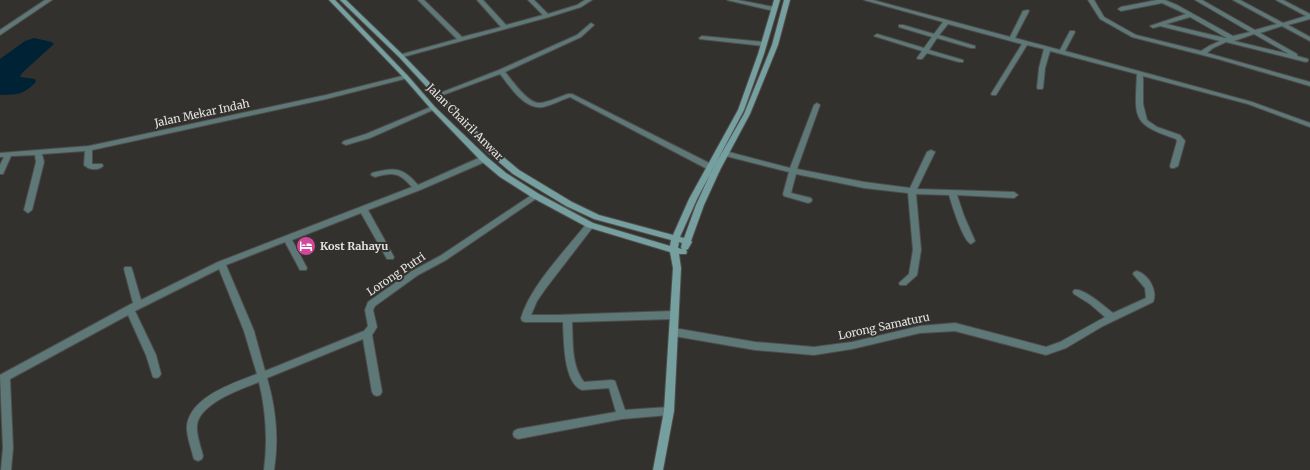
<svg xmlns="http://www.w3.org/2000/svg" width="1310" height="470" viewBox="0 0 1310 470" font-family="Merriweather,serif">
  <rect width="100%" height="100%" fill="#33312e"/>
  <path fill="#002235" d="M34 38 52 42 54 44 22 73 20 77 35 79 36 82C22 96 18 94 0 95V59L25 41Z"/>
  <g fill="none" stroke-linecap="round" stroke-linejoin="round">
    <defs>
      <path id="minor" d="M45 0H52L0 35V30Z
        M418 0H424L462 37 501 27 477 0H483L506 25 543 15 528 0H534L548 14 577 5 585 0H592L581 7 549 17 403 57H399V55L457 39Z
        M727 0H738L774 7 777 9 774 11Z
        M864 0H873L1010 37 1023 11 1028 10 1029 11 1015 38 1060 50 1070 31H1074L1075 32 1065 51 1252 102 1310 123V127L1248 104 1143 76V104L1147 120 1157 127 1180 135 1185 141 1178 166 1174 168H1171L1170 166 1177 141 1176 139C1131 124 1135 118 1137 74L1050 51 1045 68 1043 88 1042 89H1038L1037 88 1039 68 1044 49 1027 45 996 95H992L991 94 1022 44 948 24 939 35 975 46V48H971L937 38 929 50 963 60V62H959L927 53 922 59H918L917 58 922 51 874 36 877 34 924 48 932 37 899 27V25H903L934 34 943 22Z
        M1088 0H1094L1104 17 1136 35 1201 51 1209 46 1220 41 1160 26 1153 28 1150 26 1186 14 1162 3 1121 11 1118 9 1121 7 1157 0H1165L1177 5 1233 36 1250 32 1195 0H1202L1255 30 1277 24 1233 0H1240L1283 23 1306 16 1276 0H1283L1310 14V19L1288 25 1310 37V41L1282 26 1260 33 1297 54V56L1308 59V61L1306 62 1226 42 1213 48 1207 53 1310 82V86L1218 59 1132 37 1100 19ZM1190 17 1227 38H1225L1166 24ZM1254 34 1289 54 1234 41Z
        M591 23 594 25 593 26 581 37 505 72C512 80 528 104 540 103 549 102 559 97 568 94H572L719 168 720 170 719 172H713L570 97C561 100 552 105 543 107 524 110 510 86 500 74L440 96H436L435 95 499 70 577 35Z
        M702 36 764 42 767 44 764 46 700 39 699 38Z
        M406 75 408 76V78L326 99 92 150V164H102L103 166C98 171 89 170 84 165L85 151 42 154 44 162 32 210 28 213 24 210 36 162 35 155 11 156 3 174H0V165L4 157H0V153L89 146 326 95Z
        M817 103 820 105 797 169 864 182 910 188 927 152 931 150 935 152 917 189 1014 192 1018 195 1014 198 957 195 964 216 975 241 971 244C963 241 952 205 949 195L916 194 921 250 917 275 906 285H900L899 283 909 274 913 250 908 193 864 188 796 174 791 193 811 198 812 200 811 202 808 203 784 196 783 194 789 172 722 155 721 153 725 151 790 168 814 105Z
        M433 106 436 108 435 109 370 138 346 145 342 143 344 141 366 134Z
        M481 157H484L488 159 487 161 420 190 368 210 394 257 393 259H387L361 213 292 240 307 268 306 270H300L285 242 226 265 254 331 265 371 364 331 368 326 365 310 368 302 412 271 440 256 533 194H539L540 196 446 260 418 275 375 306 373 310 377 327 372 335 382 392 380 395 377 396 374 395 372 392 363 339 267 378C276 409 279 438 274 470H264C268 440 266 411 259 382 241 389 200 403 197 425 196 435 201 447 203 456L202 459 198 461 194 459 193 456C191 447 186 435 187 425 191 397 233 383 257 374L244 331 219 269 135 311 156 355 161 374 159 377 156 378 153 377 146 355 128 315 10 379 13 448 11 470H1L3 448 0 375 133 303 124 269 125 267H131L132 269 141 300 218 262 412 187C399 172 393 172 375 177L371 175 372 173C394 167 403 167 418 185Z
        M590 222 593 223 594 225 593 227 546 288 537 301 531 315H557L674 311 677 313 678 315 677 317 674 319 572 322C573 342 571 365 584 382L612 380 615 381 625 410 669 407 672 408 674 411 672 414 669 415 622 419 518 439 514 437 513 434 514 431 518 429 616 412 609 388 582 390C563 383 564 339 563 322H525L522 321 521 318C531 285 566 250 587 223Z
        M1137 271C1149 275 1158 291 1153 302L1103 326 1066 348 1046 355 955 331 920 333 852 349 814 355 755 350 674 336 671 335 669 332 671 329 674 328 755 342 814 347 852 342 920 326 955 323 1046 347 1060 342 1105 317 1090 304 1074 294 1073 292 1074 290C1083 287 1105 307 1113 313L1146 298 1145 288 1133 274 1134 272Z"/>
      <path id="secondary" d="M329 0H335L408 76 435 107 487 157 506 173 539 194 593 223 670 246 671 240 594 219 566 206 513 174 488 153 399 57 340 0H346L403 55 494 149 519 170 572 202 599 215 673 235 689 199 738 110 758 54 774 0H780L764 54 744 110 697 199 680 237 684 238 696 205 712 170 744 114 772 45 784 0H790L778 45 750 114 720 170 704 205 691 241 692 242 688 249 686 250 687 252 686 254H679L681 268 674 411 663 470H653L664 411 673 268 670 252 587 227 533 198 500 177 481 161 431 109 404 78ZM679 242 682 243 681 247 682 249 678 248Z"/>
    </defs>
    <use href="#minor" stroke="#4f4d4b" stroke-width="2"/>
    <use href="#secondary" stroke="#4f4d4b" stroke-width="2"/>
    <use href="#minor" fill="#5e7878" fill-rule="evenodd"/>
    <use href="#secondary" fill="#769f9f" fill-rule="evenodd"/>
  </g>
  <defs>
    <symbol id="hotel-disc" viewBox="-11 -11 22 22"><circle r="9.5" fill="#d1479c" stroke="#33312e"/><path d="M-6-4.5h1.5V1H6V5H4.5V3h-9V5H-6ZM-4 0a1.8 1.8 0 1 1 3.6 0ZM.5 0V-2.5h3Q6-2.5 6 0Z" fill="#fff"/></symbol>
  </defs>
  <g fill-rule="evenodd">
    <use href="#hotel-disc" x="295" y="235" width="22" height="22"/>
  </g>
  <g text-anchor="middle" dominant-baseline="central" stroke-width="4" stroke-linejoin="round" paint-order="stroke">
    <g font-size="11" fill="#e5e3e1" stroke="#33312e">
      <text transform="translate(202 113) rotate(-12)">Jalan Mekar Indah</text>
      <text transform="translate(465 122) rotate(45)">Jalan Chairil Anwar</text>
      <text transform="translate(396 274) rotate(-34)">Lorong Putri</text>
      <text transform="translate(884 326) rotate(-12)">Lorong Samaturu</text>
    </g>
    <g font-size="11" font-weight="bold" fill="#e5e3e1" stroke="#33312e" text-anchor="start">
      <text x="320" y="246">Kost Rahayu</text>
    </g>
  </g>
</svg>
